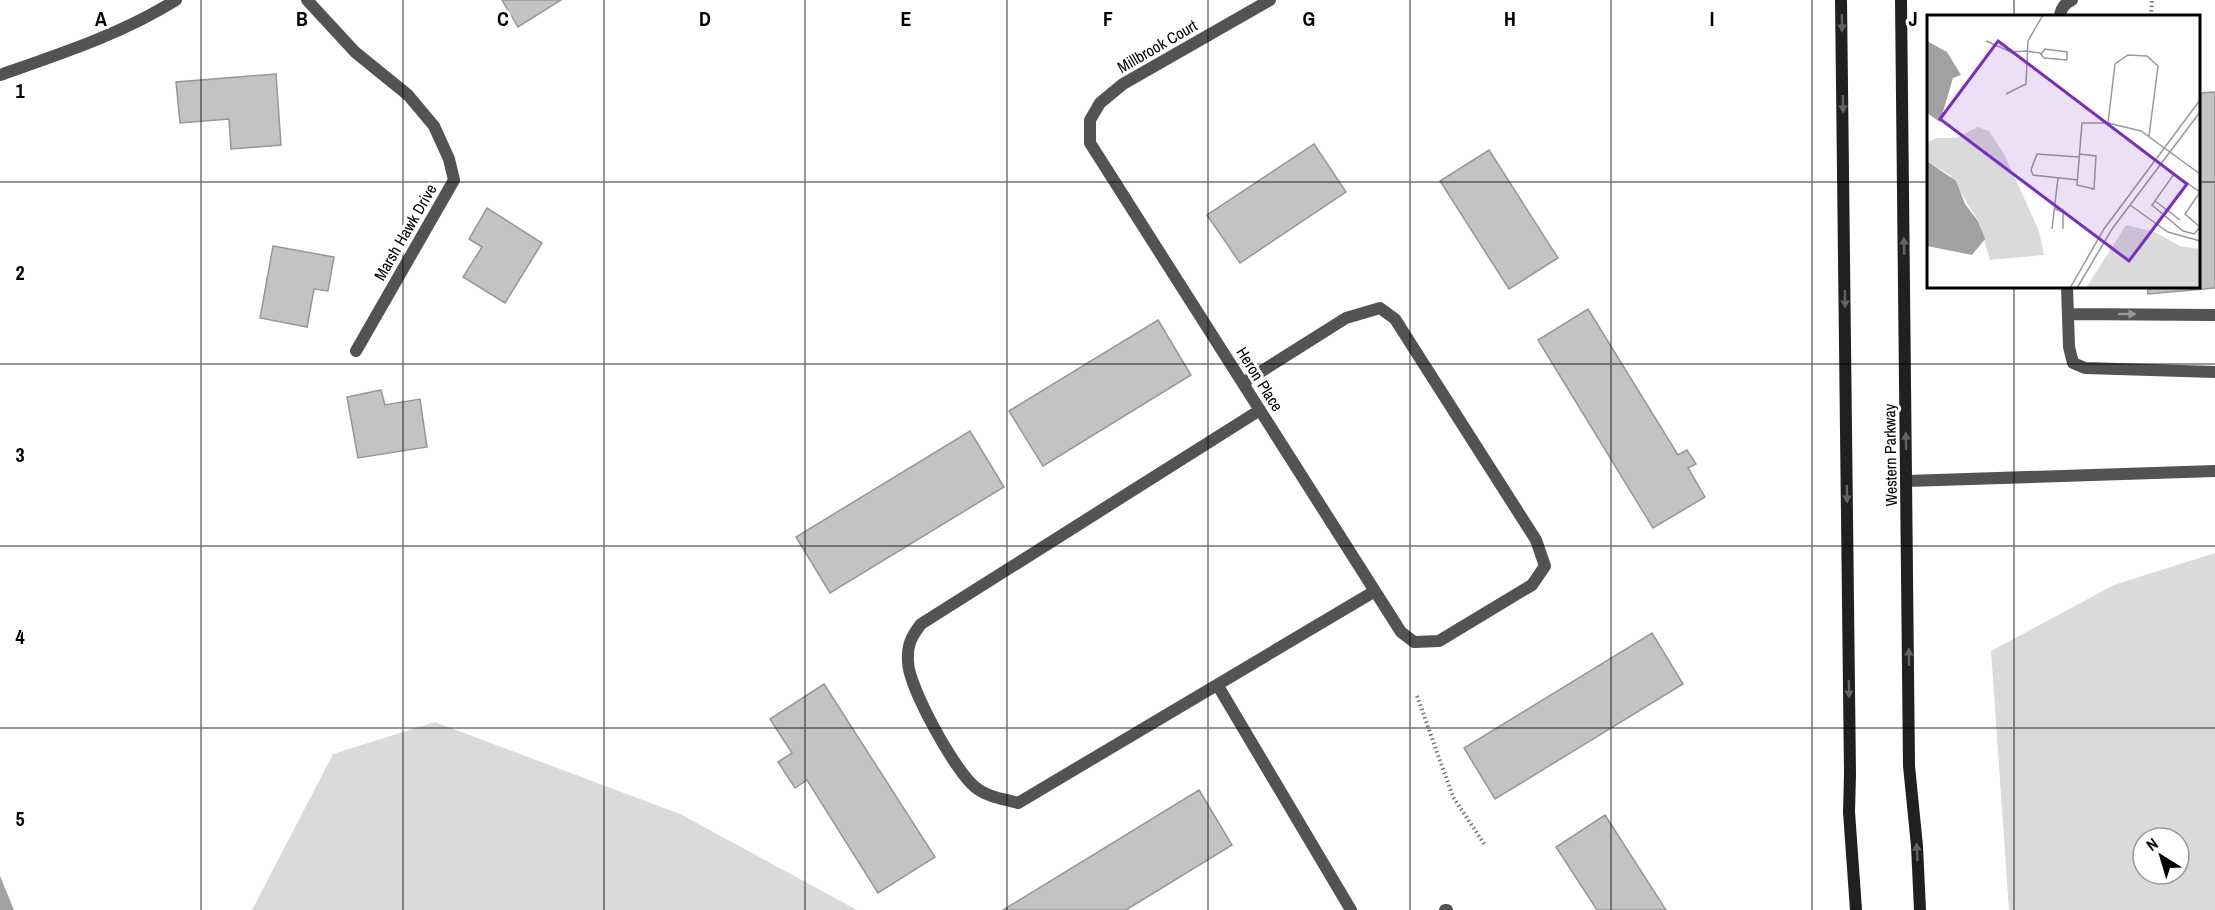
<svg xmlns="http://www.w3.org/2000/svg" width="2215" height="910" viewBox="0 0 2215 910" font-family="'Archivo Narrow',sans-serif">
  <rect width="100%" height="100%" fill="#fff"/>
  <path fill="#dadada" fill-rule="evenodd" d="M2215 553V910H2009L1991 651 2114 585ZM2143 838H2179V874H2143Z
    M435 722 680 814 857 910H252L333 754Z"/>
  <path fill="#a1a1a1" d="M0 876 14 910H0Z"/>
  <path fill="#c3c3c3" stroke="#979797" stroke-width="1.5" d="M502 0H561L518 27Z
    M276 74 281 145 231 149 229 119 180 123 176 82Z
    M2215 92V288L2148 294 2147 286H2198V93Z
    M1314 144 1346 192 1240 263 1207 215Z
    M1489 150 1558 258 1509 289 1440 181Z
    M487 208 542 243 505 303 463 277 482 247 469 239Z
    M273 246 334 257 328 291 314 289 307 327 260 318Z
    M1588 309 1678 455 1687 450 1696 464 1688 468 1705 497 1653 528 1538 340Z
    M1158 320 1191 375 1043 466 1009 411Z
    M381 390 385 405 420 399 427 447 358 458 347 397Z
    M970 431 1004 487 830 593 796 537Z
    M1652 633 1683 684 1495 799 1464 748Z
    M824 684 935 857 878 893 807 780 795 788 778 762 792 753 770 719Z
    M1199 790 1232 845 1126 910H1003Z
    M1605 815 1666 910H1597L1556 847Z"/>
  <g fill="none" stroke-linecap="round" stroke-linejoin="round">
    <path stroke="#757575" stroke-width="4" stroke-dasharray="1.5 3" stroke-linecap="butt" d="M2151 16 2152 0
      M1417 696 1453 797 1485 845"/>
    <path stroke="#535353" stroke-width="12" d="M2060 16C2061 8 2065 3 2072 0
      M0 75C60 54 122 34 176 0
      M2067 286 2069 347 2073 363 2085 368 2215 372
      M2068 314 2215 315
      M1907 481 2215 471"/>
    <path stroke="#535353" stroke-width="12" d="M307 0 355 52 408 95 434 126 449 159 454 180 356 351
      M1243 383 1346 318 1380 308 1395 319 1536 540 1545 566 1532 585 1439 641 1414 642 1401 632 1090 143V120L1100 103 1123 84 1270 0
      M1260 410 921 624C911 637 907 645 908 662 909 688 955 771 975 787 987 797 1004 799 1018 803L1375 591
      M1218 686 1351 910
      M1445 910H1447"/>
    <path stroke="#202020" stroke-width="12" d="M1841 0 1850 774 1849 812 1856 910
      M1901 0 1909 766 1917 846 1920 910"/>
  </g>
  <defs><path id="oneway-solid" d="M-6-.8H1V-3.2L6.5 0L1 3.2V.8H-6Z" transform="scale(1.5)"/></defs>
  <g fill="#636363">
    <use href="#oneway-solid" transform="translate(1842 23) rotate(89)"/>
    <use href="#oneway-solid" transform="translate(1843 104) rotate(89)"/>
    <use href="#oneway-solid" transform="translate(1904 246) rotate(-91)"/>
    <use href="#oneway-solid" transform="translate(1845 299) rotate(89)"/>
    <use href="#oneway-solid" transform="translate(1906 441) rotate(-91)"/>
    <use href="#oneway-solid" transform="translate(1847 494) rotate(89)"/>
    <use href="#oneway-solid" transform="translate(1909 657) rotate(-91)"/>
    <use href="#oneway-solid" transform="translate(1849 689) rotate(89)"/>
    <use href="#oneway-solid" transform="translate(1917 852) rotate(-93)"/>
  </g>
  <use fill="#989898" href="#oneway-solid" transform="translate(2127 314)"/>
  <path fill="none" stroke="#000" stroke-width="1.5" stroke-opacity="0.55" d="M201 0V910M403 0V910M604 0V910M805 0V910M1007 0V910M1208 0V910M1410 0V910M1611 0V910M1812 0V910M2014 0V16M0 182H1928M2198 182H2215M2014 286V910M0 364H2215M0 546H2215M0 728H2215"/>
  <g text-anchor="middle" dominant-baseline="central" stroke-width="6" stroke-linejoin="round" paint-order="stroke">
    <g font-size="16" fill="#000" stroke="#fff">
      <text transform="translate(1157 46) rotate(-30)">Millbrook Court</text>
      <text transform="translate(405 232) rotate(-60)">Marsh Hawk Drive</text>
      <text transform="translate(1260 379) rotate(58)">Heron Place</text>
      <text transform="translate(1890 455) rotate(-91)">Western Parkway</text>
    </g>
  </g>
  <g transform="translate(1927 15)">
    <rect width="273" height="273" fill="#fff"/>
    <path d="M51 112 62 116 77 139 112 216 117 240 63 245 52 207 23 160 0 146V128L9 123H29ZM199 210 228 217 253 231 273 234V273H159Z" fill="#dadada"/>
    <path d="M0 26 20 37 34 60 26 63 13 107 0 98ZM0 146 29 166 38 189 51 206 58 224 45 240 0 231Z" fill="#a1a1a1"/>
    <path fill="none" stroke="#999" stroke-width="1.5" d="M59 26 84 37 99 36 113 38 117 43 140 45V37L118 34 114 39M79 79 99 69 101 26 116 0M181 108 188 49 201 40 220 41 231 51 222 121M153 139 169 141 167 174 150 170 155 108H181L214 116 273 159M151 165 106 160 104 155 110 139 152 142M273 177 247 159 225 190 256 216 267 219 273 212M273 177 258 199 273 212M228 186 253 205M203 190 241 217 273 226M128 194 136 197V214M125 214 131 163M143 273 177 214 273 85M150 273 185 214 273 97"/>
    <path fill="#7b2cbf" fill-opacity="0.15" stroke="#7b2cbf" stroke-width="3" d="M71 26 260 169 202 246 13 104Z"/>
    <rect width="273" height="273" fill="none" stroke="#000" stroke-width="3"/>
  </g>
  <g font-size="20" text-anchor="middle" font-weight="bold" fill="#000" stroke="#fff" stroke-width="6" stroke-linejoin="round" paint-order="stroke">
    <text x="101" y="26">A</text>
    <text x="302" y="26">B</text>
    <text x="503" y="26">C</text>
    <text x="705" y="26">D</text>
    <text x="906" y="26">E</text>
    <text x="1108" y="26">F</text>
    <text x="1309" y="26">G</text>
    <text x="1510" y="26">H</text>
    <text x="1712" y="26">I</text>
    <text x="1913" y="26">J</text>
    <text x="20" y="98">1</text>
    <text x="20" y="280">2</text>
    <text x="20" y="462">3</text>
    <text x="20" y="644">4</text>
    <text x="20" y="826">5</text>
  </g>
  <g transform="translate(2161 856) rotate(323)"><circle r="28" fill="#ffffff" stroke="#999999" stroke-width="1.5"/>
  <path d="M0-4.5L10 22L0 15L-10 22Z" fill="#000000"/>
  <text y="-9" font-size="16" font-weight="bold" text-anchor="middle" fill="#000000">N</text>
  </g>
</svg>
